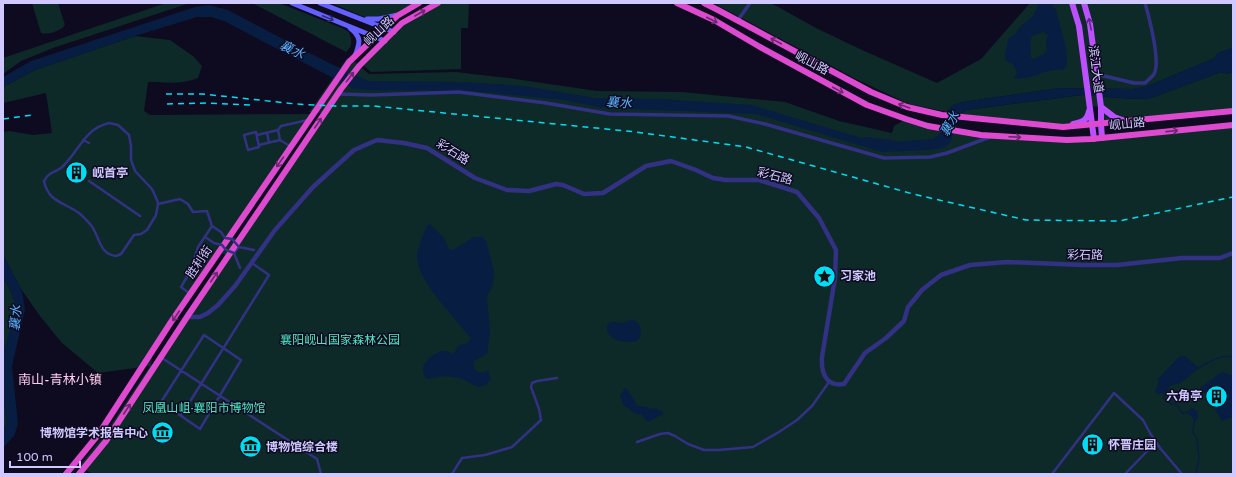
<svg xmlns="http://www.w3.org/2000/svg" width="1236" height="477" viewBox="0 0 1236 477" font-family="'Varela Round','Noto Sans SC',sans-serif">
  <rect width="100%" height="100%" fill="#0e0a20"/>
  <path fill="#0d2a29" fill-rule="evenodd" d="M32 3H58L65 25C61 31 49 35 41 33Z
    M166 3H190L53 48 21 61 3 74V58Z
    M252 3H279L342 28 349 32C352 42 353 45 346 52Z
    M331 3H414L379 23Z
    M444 3H469L468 28H461V69L371 72 363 65 404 24Z
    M713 3H771L816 28 862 50 937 83 981 59 1030 3H1233V48L1218 53 1215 58 1145 87 1133 89 1060 88 963 102 953 105 947 112 909 104 858 80Z
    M135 36 170 40 193 56 202 66 198 78C181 85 165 82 148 82L144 111 150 115 313 114 231 235 239 240 323 116 329 114 309 112 347 58 354 61 369 74 455 72 508 78 597 91 682 92 785 102 839 121 892 133 894 126 906 119 981 135 1067 140 1233 125V474H92L80 465 104 435 150 366 98 373 61 342 40 316 21 289 3 255V132L9 131 33 135 52 133 46 93 3 103V87L35 70ZM220 252 227 257 161 358 151 365 153 350Z
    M1221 72 1227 74 1233 72V111L1101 124V107L1090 106 1092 124 1063 127 961 114 966 110 1082 95 1120 98 1142 99 1151 98Z
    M3 278C8 286 13 294 15 303 17 315 7 342 3 355Z
    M3 394 7 424 3 431Z"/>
  <path fill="#071d42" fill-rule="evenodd" d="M1039 3H1051L1056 10 1066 48 1067 64 1064 69C1059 71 1054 69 1048 71 1046 71 1044 73 1042 73 1036 76 1019 80 1014 78L1017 73 1013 64 1006 61C1003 55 1008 46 1008 39L1014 35 1020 27 1033 16ZM1043 32 1047 34 1048 36 1046 41 1047 50 1044 54 1033 59 1030 56C1033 48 1028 44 1032 36Z
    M209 5 228 10 327 62 369 81 464 82 525 86 595 98 663 99 751 105 878 143 933 139 940 134 948 110 953 105 963 102 1060 88 1133 89 1145 87 1215 58 1218 53 1233 48V72L1227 74 1221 72 1151 98 1142 99 1120 98 1082 95 966 110 961 114 950 143 943 148 927 150 882 152 756 114 608 108 598 107 565 100 472 91 370 90 354 89 224 21 211 17H197L135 36 35 70 3 87V77L31 61 195 7Z
    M430 224 444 238 449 249 453 250 474 237H482L486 241 494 271 493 285 487 296 490 333 487 354 474 361C473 366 474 370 479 372H485L488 370 491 379 486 385 478 387 460 378 444 376 428 379 425 377C424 375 423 372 423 370 423 360 437 350 447 351 449 352 451 353 453 354L459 345 466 344 471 339C455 316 418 284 417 256 417 250 424 232 427 226Z
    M3 255 21 289 23 296 25 310 12 366 18 424 14 436 3 448V431L7 424 3 394V355L15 311V303L9 288 3 278Z
    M631 320C641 321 642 330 640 338 638 340 635 342 631 342 621 343 605 338 607 325L612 322 622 323Z
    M1180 356H1185L1199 368 1181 383 1170 386 1166 393 1158 394 1155 392 1159 382 1158 379Z
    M1223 372 1233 376V417L1222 421 1210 401 1214 399 1216 402 1224 397 1218 388 1210 394 1212 397 1209 399 1200 388 1219 374Z
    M624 388H626L631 395 637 406 647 407 650 409C655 407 658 410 663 412V414L648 422 642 415 635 413 623 405 620 395 623 392Z
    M1192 408 1197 411C1199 417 1197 419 1194 423L1192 416 1185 413Z"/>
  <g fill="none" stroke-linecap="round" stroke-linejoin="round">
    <path stroke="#071d42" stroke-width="1.5" d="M1199 368C1209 362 1220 354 1233 357
      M1165 393 1164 398 1169 403 1177 405 1183 414 1185 412
      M1194 422 1193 432 1197 439 1199 459 1196 474"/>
    <path stroke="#071d42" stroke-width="8" d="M865 141 892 144"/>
    <path stroke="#333183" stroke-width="2.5" d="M109 123 118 125 129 135 131 146V160L135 171 152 189 157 200 158 204 156 215 147 230 141 234 134 235 121 254 116 256C98 254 100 235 90 224 86 220 83 216 79 213 64 202 48 202 44 181 45 179 47 176 50 174 54 171 60 170 63 166 80 150 84 129 109 123Z
      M256 132 259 147 248 150 244 135Z
      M267 133 269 142
      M257 135 278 130
      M83 140 89 143
      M259 145 280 140
      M290 146 280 140 278 130 281 126 308 120
      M89 181 140 216
      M158 204 180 199 188 204 193 212 207 211 212 226 198 247 191 270 181 287 189 293
      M234 253 239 247
      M204 335 241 360 200 429 161 402Z
      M162 358 317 459 321 474
      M181 416 269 275 252 263
      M637 442 660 434 668 433 675 436 688 444 704 450H718L753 447 779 432 797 420 812 406 829 382
      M452 474 462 458 485 455 512 447 541 420 539 409 531 387 532 383 537 381 557 378
      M1052 474 1114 393 1143 420 1150 433 1160 448 1182 474
      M1125 474 1156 442"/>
    <path stroke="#333183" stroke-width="3.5" d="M738 20 750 3
      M1096 74 1134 83H1145C1148 80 1152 77 1154 74 1161 62 1149 17 1145 3
      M338 94 372 95 459 92 546 103 610 114 728 116 765 124 884 158 930 157 947 153 990 137"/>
    <path stroke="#333183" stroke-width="4.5" d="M187 317H200L208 313 218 305 235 286 275 230 313 187 354 150 377 140 404 143 427 148 475 178 507 190 529 191 556 184 563 185 584 194 603 193 646 166 671 161 696 170 713 178 726 180H759L797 192 819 218 836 250 835 278 822 357C821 373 826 387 844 384L865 353 886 338 904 321 908 307 922 290 941 275 970 265 1007 262 1084 265H1117L1182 258H1220L1233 253"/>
    <path stroke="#6360ff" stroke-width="5" d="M292 3 385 41
      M320 3 394 32
      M367 19H379L398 15
      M350 28C362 37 360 43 355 56"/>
    <path stroke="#bc50ff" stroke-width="6" d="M1072 3 1079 26 1094 139
      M1084 3 1090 24 1101 107V124L1102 138
      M1101 107 1114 117 1125 121
      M1073 124C1082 122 1087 121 1089 111"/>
    <path stroke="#de4acf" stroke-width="6" d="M677 3 714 20 760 47 867 105 906 119 928 126 981 135 1067 140 1091 139 1233 125
      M704 3 718 10 871 92 907 107 942 115 1063 127 1233 111
      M66 474 98 435 171 322 349 62 397 16 419 3
      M79 474 106 441 187 317 341 89 359 66 402 23 438 3"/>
    <path stroke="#00def4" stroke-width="1.5" stroke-dasharray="6 5" stroke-linecap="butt" d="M166 94H203L296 104 335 106H374L636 132 746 147 913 194 1026 220 1119 221 1233 197
      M167 104 208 103 251 105
      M3 119 33 115"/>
    <path stroke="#333183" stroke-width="2.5" d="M212 226 221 232 225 238 232 239 239 247 254 250
      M205 237 214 243 222 245 226 250 234 253 240 268"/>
  </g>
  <defs><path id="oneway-shaft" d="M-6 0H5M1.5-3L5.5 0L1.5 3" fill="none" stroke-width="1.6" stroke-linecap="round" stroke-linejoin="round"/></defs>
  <g stroke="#6c276f">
    <use href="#oneway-shaft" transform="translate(420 13) rotate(-30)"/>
    <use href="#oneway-shaft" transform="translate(712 20) rotate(27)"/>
    <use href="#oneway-shaft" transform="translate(776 41) rotate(-152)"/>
    <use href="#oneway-shaft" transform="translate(350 77) rotate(-53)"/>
    <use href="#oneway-shaft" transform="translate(838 90) rotate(28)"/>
    <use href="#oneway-shaft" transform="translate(904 106) rotate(-160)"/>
    <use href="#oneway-shaft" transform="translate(318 123) rotate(-56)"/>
    <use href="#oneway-shaft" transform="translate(1172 131) rotate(-6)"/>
    <use href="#oneway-shaft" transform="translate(1015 137) rotate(3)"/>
    <use href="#oneway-shaft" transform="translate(280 162) rotate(125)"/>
    <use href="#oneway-shaft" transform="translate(214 277) rotate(-56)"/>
    <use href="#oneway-shaft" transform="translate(176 316) rotate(124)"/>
    <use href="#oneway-shaft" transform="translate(127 409) rotate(-56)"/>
  </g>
  <use stroke="#302c79" href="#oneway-shaft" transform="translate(328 18) rotate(22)"/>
  <use stroke="#5c2a84" href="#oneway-shaft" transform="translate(1090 24) rotate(-102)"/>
  <defs>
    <symbol id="building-disc" viewBox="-11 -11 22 22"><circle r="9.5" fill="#00def4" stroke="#0e0a20"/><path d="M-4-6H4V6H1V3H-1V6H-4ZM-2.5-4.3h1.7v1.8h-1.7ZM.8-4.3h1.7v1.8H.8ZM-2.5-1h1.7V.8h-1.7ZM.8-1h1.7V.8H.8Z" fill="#111"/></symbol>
    <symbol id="sight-disc" viewBox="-11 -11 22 22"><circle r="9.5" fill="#00def4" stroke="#0e0a20"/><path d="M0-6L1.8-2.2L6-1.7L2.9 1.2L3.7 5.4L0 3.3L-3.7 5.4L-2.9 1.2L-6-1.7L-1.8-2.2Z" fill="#111"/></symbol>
    <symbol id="museum-disc" viewBox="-11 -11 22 22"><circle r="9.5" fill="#00def4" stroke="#0e0a20"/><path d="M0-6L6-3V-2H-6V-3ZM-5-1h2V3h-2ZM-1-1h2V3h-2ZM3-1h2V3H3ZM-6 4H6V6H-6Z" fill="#111"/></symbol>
  </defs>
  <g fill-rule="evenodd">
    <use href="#building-disc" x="64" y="160" width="25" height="25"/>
    <use href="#sight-disc" x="812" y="264" width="25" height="25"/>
    <use href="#building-disc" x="1204" y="384" width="25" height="25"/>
    <use href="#museum-disc" x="150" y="420" width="25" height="25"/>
    <use href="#building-disc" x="1080" y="432" width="25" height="25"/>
    <use href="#museum-disc" x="238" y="434" width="25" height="25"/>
  </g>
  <g text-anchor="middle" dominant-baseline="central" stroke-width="3" stroke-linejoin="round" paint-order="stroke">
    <g font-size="12" fill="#cfc9ff" stroke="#0e0a20">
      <text transform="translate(379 31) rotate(-43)">岘山路</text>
      <text transform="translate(812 63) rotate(28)">岘山路</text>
      <text transform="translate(1096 69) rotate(83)">滨江大道</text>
      <text transform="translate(1127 124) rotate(-6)">岘山路</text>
      <text transform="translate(453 152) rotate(32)">彩石路</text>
      <text transform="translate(775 176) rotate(14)">彩石路</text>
      <text transform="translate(1085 255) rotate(1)">彩石路</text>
      <text transform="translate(199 262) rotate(-56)">胜利街</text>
    </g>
    <g font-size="12" font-weight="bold" fill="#cfc9ff" stroke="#0e0a20" text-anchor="start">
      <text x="92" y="173">岘首亭</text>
      <text x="840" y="276">习家池</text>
      <text x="1202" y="396" text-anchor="end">六角亭</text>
      <text x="148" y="433" text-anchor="end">博物馆学术报告中心</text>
      <text x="1108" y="445">怀晋庄园</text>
      <text x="266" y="447">博物馆综合楼</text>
    </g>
    <g font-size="12" fill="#4be9c0" stroke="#0e0a20">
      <text x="340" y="340">襄阳岘山国家森林公园</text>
      <text x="204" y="408">凤凰山岨·襄阳市博物馆</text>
    </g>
    <g font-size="13" font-style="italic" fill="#57b3ff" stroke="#0e0a20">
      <text transform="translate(292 50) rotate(26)">襄水</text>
      <text transform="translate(619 103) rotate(3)">襄水</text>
      <text transform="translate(950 124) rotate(-61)">襄水</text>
      <text transform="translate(16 318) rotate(-86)">襄水</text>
    </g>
    <g font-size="13" fill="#ffcbed" stroke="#0e0a20">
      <text x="60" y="380">南山-青林小镇</text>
    </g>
  </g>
  <rect width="1236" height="477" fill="none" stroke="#cfc9ff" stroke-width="8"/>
  <path d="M10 461v6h70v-6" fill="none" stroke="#cfc9ff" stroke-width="2"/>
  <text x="16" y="461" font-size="12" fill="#cfc9ff" stroke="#0e0a20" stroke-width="3" paint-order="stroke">100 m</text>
</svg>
